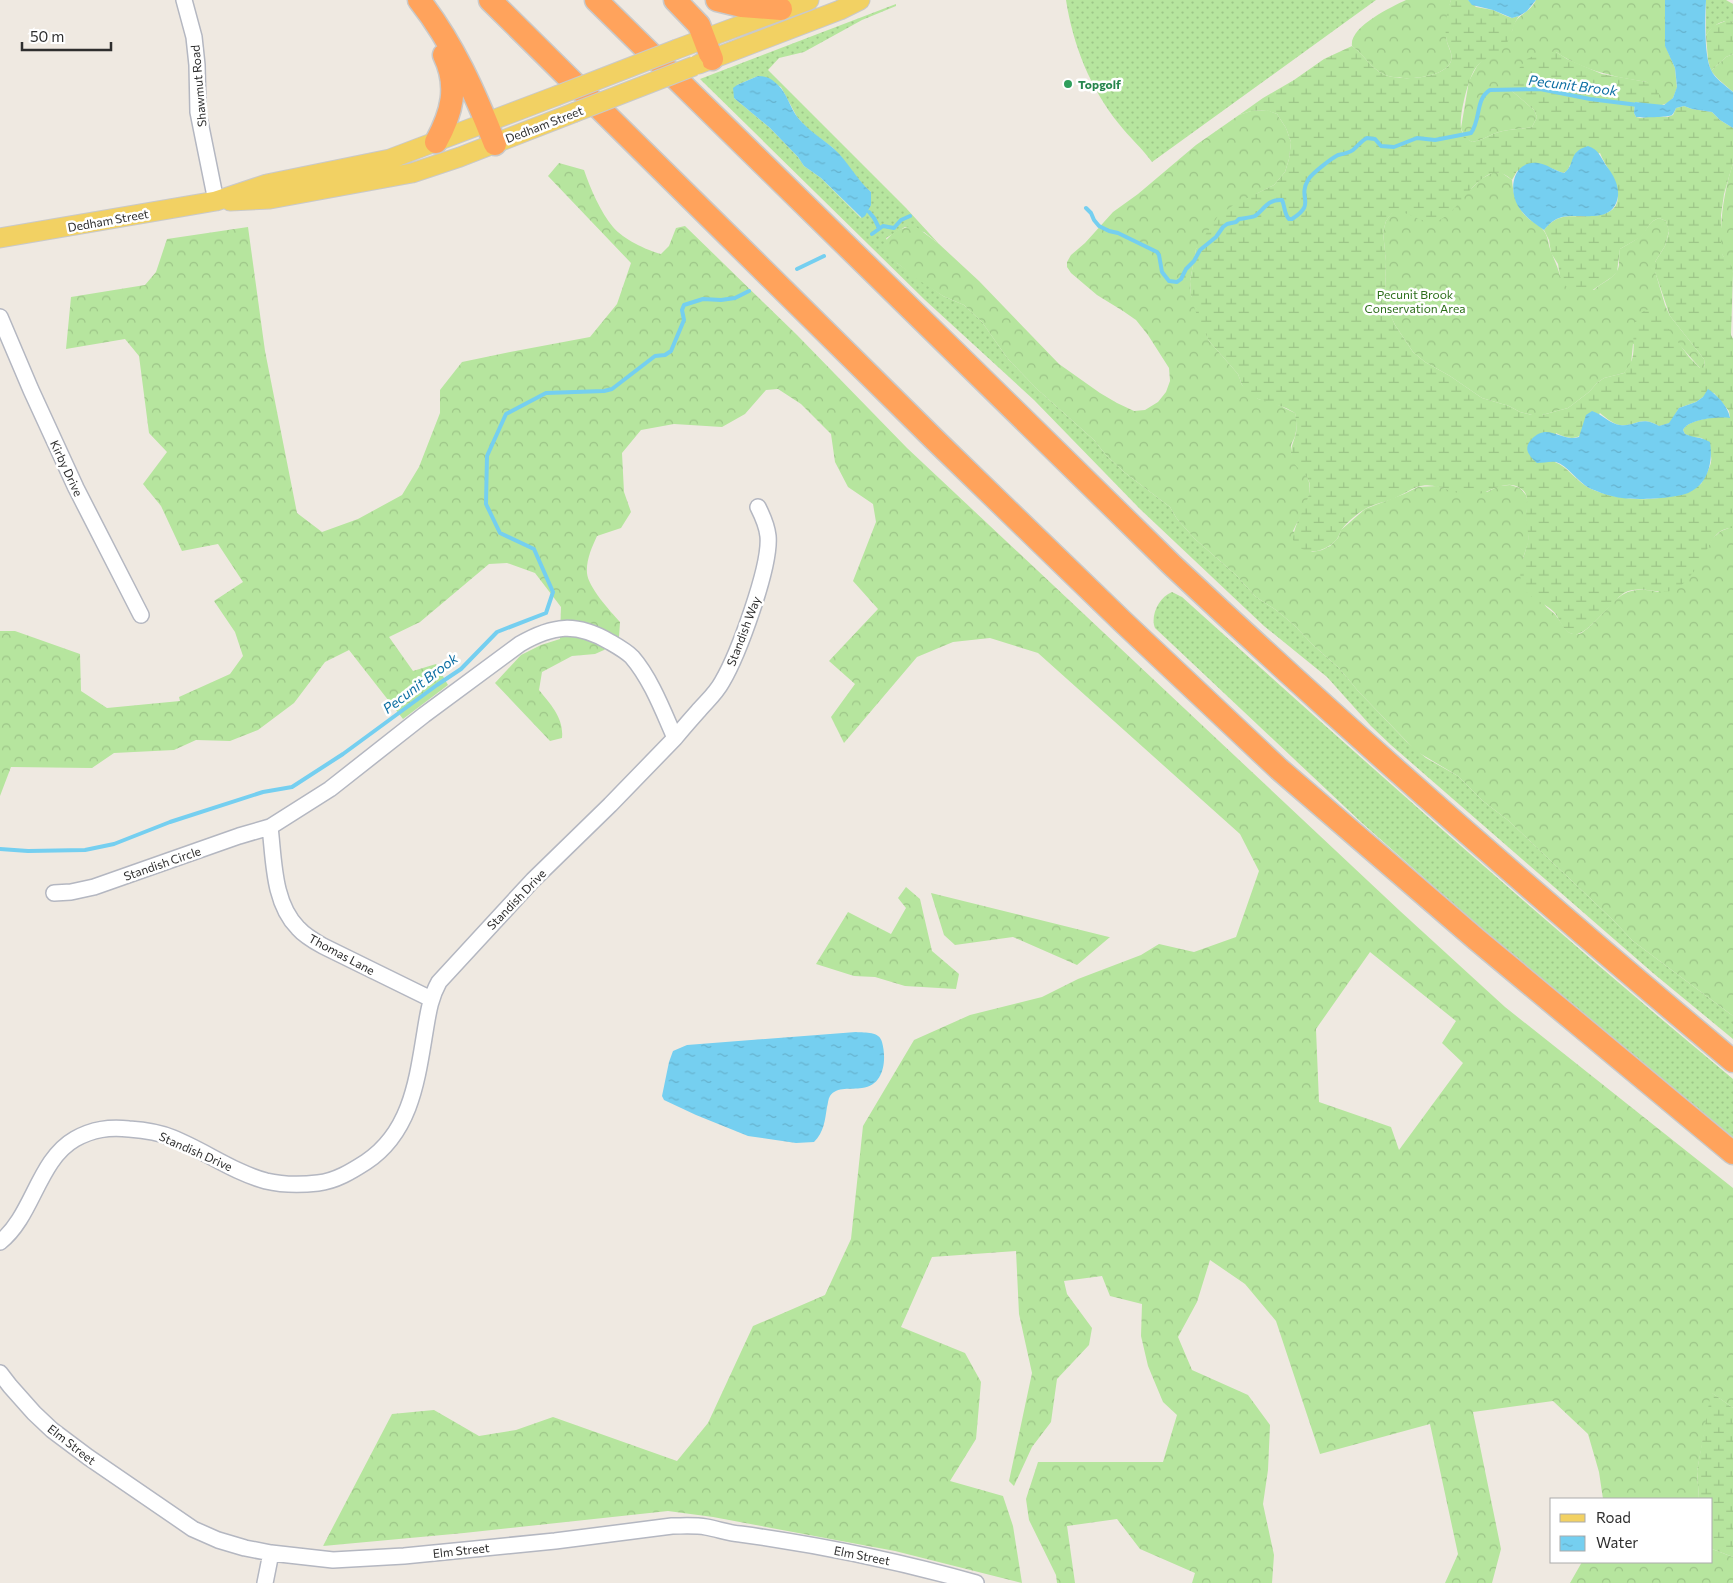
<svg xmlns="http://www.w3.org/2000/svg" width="1733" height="1583" viewBox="0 0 1733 1583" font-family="Commissioner,sans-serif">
  <defs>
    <pattern id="grass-dots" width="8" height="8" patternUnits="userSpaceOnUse" patternTransform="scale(1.25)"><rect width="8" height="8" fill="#b6e59e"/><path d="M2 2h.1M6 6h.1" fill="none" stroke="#9dc588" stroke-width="1.8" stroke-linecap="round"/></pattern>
    <pattern id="forest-crowns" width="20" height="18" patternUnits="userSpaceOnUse" patternTransform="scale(1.25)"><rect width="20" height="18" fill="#b6e59e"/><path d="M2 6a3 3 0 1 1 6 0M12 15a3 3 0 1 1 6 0" fill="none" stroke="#9dc588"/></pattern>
    <pattern id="wetland-marsh" width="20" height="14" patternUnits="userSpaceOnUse" patternTransform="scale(1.25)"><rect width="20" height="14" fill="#b6e59e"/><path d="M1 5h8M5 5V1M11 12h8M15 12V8" fill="none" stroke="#9dc588"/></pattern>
    <pattern id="water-ripples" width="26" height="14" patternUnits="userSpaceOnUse" patternTransform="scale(1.25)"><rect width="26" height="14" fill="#75cff0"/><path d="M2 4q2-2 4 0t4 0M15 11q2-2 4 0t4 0" fill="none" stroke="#66b2ce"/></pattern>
  </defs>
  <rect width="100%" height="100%" fill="#efe9e1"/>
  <path fill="url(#grass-dots)" fill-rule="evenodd" d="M1066 0H1376L1152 162C1142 148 1129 137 1119 124 1090 88 1073 45 1066 0Z
    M1706 0H1726L1733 4V22C1722 18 1713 26 1706 35Z
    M896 4V6L862 20 804 52 779 58 768 70 906 208 939 244 924 232 905 227 886 238 897 263 943 296 964 305 982 322 1008 359 1037 389 1094 440 1106 455 1124 472 1170 507 1177 519 1195 539 1236 575 1256 597 1276 610 1294 625 1313 645 1339 668 1358 691 1407 742 1426 758 1458 776 1483 801 1509 821 1614 921 1633 941 1733 1016V1039L1653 973 1391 745 1371 726 1327 677 1264 626 1140 509 1034 400 925 300 700 79ZM758 76 781 87 797 117 809 130 833 148 861 183 871 192 861 218 821 178 804 166 798 157 770 128 734 98 737 85Z
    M1172 592 1182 597C1363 760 1545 923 1733 1079V1140L1525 967 1362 823 1155 628C1150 616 1159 597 1172 592Z"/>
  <path fill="url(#forest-crowns)" fill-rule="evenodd" d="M1406 0H1451C1448 8 1445 34 1447 42 1449 49 1453 54 1451 61 1445 79 1398 82 1383 74 1371 68 1363 54 1352 46 1349 27 1391 7 1406 0Z
    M1536 0H1665V45L1675 68 1677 88 1673 98 1668 103 1659 106V100L1647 82C1615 77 1584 71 1556 52L1512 91 1534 110 1537 117 1532 127C1522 129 1513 129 1503 131 1492 133 1484 140 1472 142L1465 138 1461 128 1469 81 1477 66 1512 31C1515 13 1529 15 1536 0Z
    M1733 54V92L1718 79 1711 71 1726 57Z
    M1267 110 1277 114 1286 128 1291 142 1289 159 1285 172 1274 185 1256 194 1196 249 1190 281 1191 295 1209 341 1238 374 1242 385 1258 399 1272 402 1295 413C1297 421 1297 428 1295 436 1294 440 1291 443 1291 447 1291 462 1297 464 1305 474 1318 491 1301 514 1293 531L1312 552 1322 550 1330 546 1338 538 1341 530 1365 509 1404 494 1418 487 1437 486 1450 490 1487 492 1499 486 1510 485 1520 488 1526 495 1528 502 1526 516 1529 531 1528 543 1523 558C1529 573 1535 591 1544 604 1547 609 1554 612 1557 617 1563 624 1565 634 1575 634 1581 635 1584 631 1588 628 1613 607 1618 582 1658 592L1706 550 1712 539 1721 531 1729 528H1733V1016L1633 941 1614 921 1509 821 1483 801 1458 776 1416 751 1358 691 1339 668 1313 645 1294 625 1276 610 1256 597 1236 575 1195 539 1177 519 1170 507 1124 472 1106 455 1094 440 1037 389 1008 359 982 322 964 305 943 296 917 279 897 263 882 247C888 234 900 227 915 226L939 244 979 281 1059 364 1100 393 1117 403 1134 411 1145 410 1158 402 1166 392 1170 381 1169 368 1148 335 1136 320 1123 311 1097 295 1071 273 1067 267V262L1071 255 1085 243 1113 212 1138 194 1196 145 1239 115 1251 111Z
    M559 163 584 170C590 188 601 213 613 227 623 239 646 250 661 254L669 246 676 228 685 226 797 335 907 448 1400 911 1505 1007 1733 1188V1408L1712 1393 1697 1471 1699 1499H1603L1599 1472 1588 1434 1553 1401 1473 1412 1501 1549 1492 1583H1445L1458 1554 1430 1424 1320 1454 1276 1321 1245 1284 1210 1260 1197 1302 1178 1337 1192 1370 1248 1395 1270 1425 1268 1470 1263 1504 1274 1555 1272 1583H1192L1195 1573 1140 1549 1117 1519 1067 1526 1075 1583H1057L1056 1575 1029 1520 1026 1499 1038 1462H1163L1177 1415 1163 1402 1148 1366 1141 1336 1142 1304 1110 1296 1102 1276 1064 1281 1067 1294 1092 1328 1089 1345 1057 1379 1051 1422 1032 1447 1014 1486 1009 1481 1032 1373 1019 1314 1016 1251 932 1257 901 1327 965 1353 981 1382 976 1439 950 1481 1003 1496 1013 1526 1022 1583 895 1551 713 1517 668 1511 464 1533 323 1546 392 1414 434 1410 479 1436 516 1430 553 1417 677 1461 708 1423 753 1326 825 1295 851 1239 863 1126 914 1040 970 1015 1042 997 1078 979 1141 955 1159 944 1194 952 1236 937 1259 871 1240 834 1038 653 990 638 953 642 917 657 844 743 831 717 855 684 829 661 878 609 853 581 876 522 873 504 848 487 835 462 831 434 801 404 778 389 766 390 745 414 722 427 674 424 641 430 622 453 624 492 631 512 621 528 597 536C592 547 586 560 587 573 588 587 610 611 620 622L619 637 604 650 595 654 572 656 542 672 539 690C551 705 564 718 562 738L550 741 495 683 521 655 541 645 560 639 561 607 535 573 507 563 489 564 420 622 389 637 413 671 436 664 448 685 403 719 349 650 325 662 294 703 258 730 230 741 196 740 174 750 114 753 92 768 11 767 0 796V631H15L80 654 81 691 107 708 180 701 179 697 230 674 243 656 235 632 214 601 243 582 218 544 182 551 161 506 143 484 167 452 149 433 139 356 125 339 66 349 71 297 145 285 156 272 167 239 248 227 265 351 297 513 322 532 358 519 402 495 419 467 440 413V390L462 362 510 352 590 337 617 304 631 263 548 176ZM1370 952 1456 1021 1442 1043 1463 1063 1399 1150 1391 1127 1319 1102 1316 1029Z
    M1733 163V273C1731 266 1726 263 1723 256 1719 248 1721 238 1721 229 1722 206 1726 185 1733 163Z
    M1494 172 1502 173 1512 180C1513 195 1517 209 1529 219 1534 223 1541 226 1544 231 1549 238 1548 246 1552 254 1555 262 1558 267 1560 276L1594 290C1602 282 1617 278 1619 265 1619 260 1619 254 1620 249 1626 245 1633 242 1638 238 1649 230 1646 223 1659 218L1666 221 1669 231 1665 246 1655 262V271L1665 305 1670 316 1704 359 1705 368H1700L1676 341 1633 344 1631 364 1624 373 1604 378 1597 383 1589 392 1568 408 1542 415H1532L1520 412 1509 406 1482 398 1450 376 1425 362 1413 352 1395 325 1389 312 1385 295 1386 261 1383 232 1386 221 1393 211H1402L1471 189 1481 179Z
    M906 887 920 899 932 951 959 974 956 989 905 986 875 977 854 976 816 964 848 912 891 934 906 908 898 898Z
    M931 893 1109 937H1110L1077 965 1013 937 955 945 944 935Z
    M1712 1549 1733 1557V1583H1570L1582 1562H1712Z"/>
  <path fill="url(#wetland-marsh)" fill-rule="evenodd" d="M1451 0H1468L1476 7 1493 10 1506 16 1512 18 1519 16C1513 24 1513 32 1508 41 1502 53 1487 56 1478 65 1469 73 1459 115 1461 128 1462 135 1467 139 1472 142 1484 140 1492 133 1503 131 1513 129 1522 129 1532 127L1537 117 1534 110 1512 91 1511 83 1515 73 1527 59 1544 51 1556 52 1567 59 1602 74 1647 82 1654 86 1659 94V106L1635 102 1634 113 1636 117 1641 118 1654 116 1668 117 1673 115 1676 108 1684 106 1692 109 1712 112 1720 120 1733 128V163L1724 194 1721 215V245L1723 256 1732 267 1733 273 1731 335 1733 339V528C1711 527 1708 554 1697 567 1692 574 1686 582 1679 587 1663 599 1642 583 1624 593 1611 601 1586 638 1573 634 1562 632 1561 620 1554 612 1545 603 1531 599 1524 589 1515 573 1525 556 1528 541 1529 533 1527 527 1526 519 1525 508 1532 495 1520 488 1504 478 1488 495 1473 495 1454 496 1436 480 1417 487 1409 490 1402 495 1393 499 1384 502 1374 504 1365 509 1357 514 1348 521 1342 529 1340 532 1339 536 1337 539 1328 549 1313 556 1300 548 1297 547 1295 542 1293 540 1294 521 1308 507 1310 488 1311 475 1296 470 1292 459 1289 449 1294 442 1296 433 1297 426 1296 420 1295 413L1286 408 1258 399 1248 394 1242 385 1238 374 1209 341 1194 308 1191 295 1190 281 1196 249 1218 216 1235 204 1274 185 1285 172 1289 159 1291 142 1286 128 1277 114 1266 110 1251 111 1239 115 1263 98 1294 80 1324 59 1352 46C1363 54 1371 68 1383 74 1398 82 1445 79 1451 61 1453 54 1449 48 1447 42 1444 30 1446 12 1451 0ZM1600 153C1605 166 1618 181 1618 196 1618 223 1577 214 1563 217 1554 219 1549 224 1544 230L1549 240 1551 253 1558 264 1560 276 1565 285 1572 292 1585 295 1612 277 1617 272 1620 249C1626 245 1633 242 1639 238 1649 231 1646 223 1659 218L1666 221 1669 232 1665 246 1655 262V272L1670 316 1704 359 1705 368H1700L1689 357 1655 311 1649 309C1626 317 1636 337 1633 355 1632 362 1628 367 1624 373L1604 378 1597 383 1589 392 1568 408 1542 415H1532L1520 412 1509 406 1482 398 1450 376 1425 362 1413 352 1395 325 1389 312 1385 295 1386 261 1383 232 1386 221 1393 212C1410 210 1422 226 1437 221 1462 213 1483 152 1512 180L1517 171 1546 166 1563 173 1567 171 1570 165ZM1714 393 1729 411 1730 417C1719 416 1688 419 1683 430L1685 434 1691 437 1702 438C1716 460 1713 461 1701 484 1689 488 1677 494 1665 497 1642 502 1610 498 1589 488 1576 481 1569 468 1555 462L1556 433C1581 446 1585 431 1600 413 1606 418 1613 424 1620 425 1636 427 1640 415 1659 426L1670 423 1679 408 1696 402 1703 397Z
    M1728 20 1733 22V54L1726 57 1711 71 1708 60 1706 35 1713 26Z
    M1711 1392 1733 1408V1557L1712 1549V1499H1699L1697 1471Z"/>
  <path fill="url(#water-ripples)" d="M1468 0H1536L1527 11 1519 16 1512 18 1493 10 1472 5Z
    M1665 0H1706C1705 17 1704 55 1711 70 1715 79 1725 85 1733 92V128L1720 120 1712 112 1692 109 1684 106 1676 108C1675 110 1674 113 1672 115 1671 117 1639 118 1636 117L1634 113 1635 102 1664 105 1673 98 1677 87 1675 68 1665 46Z
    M758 76C767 76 772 79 778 85 787 93 790 108 798 118 808 130 821 138 833 148 848 161 856 179 871 192V205L865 216 862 218 821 178 804 166 798 157 770 128 734 98 733 88 737 85Z
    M1588 146C1600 150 1601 159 1608 168 1614 176 1619 186 1618 196 1614 225 1580 213 1562 217 1554 219 1549 224 1544 230 1534 223 1524 216 1518 206 1508 189 1513 160 1538 163 1547 164 1555 171 1564 173 1576 165 1567 152 1588 146Z
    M1708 389C1717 395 1728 406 1730 418 1719 416 1688 419 1683 430L1685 434C1694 438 1702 437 1710 442 1713 460 1709 483 1690 492 1677 499 1637 500 1622 498 1612 497 1598 492 1589 488 1578 482 1567 465 1556 462 1550 461 1543 463 1537 463 1534 460 1531 458 1529 454 1526 449 1527 444 1531 440 1548 421 1561 443 1579 437L1586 415 1592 411C1602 414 1610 424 1620 425 1636 427 1640 415 1659 426L1669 423 1679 408 1696 402 1703 397Z
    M856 1032C866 1033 879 1031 882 1042 887 1060 884 1086 862 1088 851 1090 837 1086 830 1096 828 1099 828 1104 827 1107 825 1120 824 1132 814 1142L796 1143 748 1136 696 1115 664 1100 662 1096 669 1062 673 1051 687 1045Z"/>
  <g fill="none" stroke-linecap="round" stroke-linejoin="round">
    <path stroke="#75cff0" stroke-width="4" d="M1086 208 1091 213 1094 220 1099 226 1109 231 1118 233 1157 252 1159 255 1162 272 1169 281 1177 282 1181 279 1186 269 1194 261 1200 250 1216 237 1223 227 1227 224 1236 222 1239 219C1244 218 1250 218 1255 216 1264 210 1267 199 1282 200 1285 206 1284 214 1289 219H1292C1317 203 1297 199 1308 180 1311 174 1332 158 1338 155 1343 154 1349 153 1353 150 1358 146 1361 141 1367 138L1375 139 1381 146 1394 147 1417 138 1435 140 1471 133C1481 120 1475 99 1490 90L1540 89 1590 99 1638 105
      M869 212 874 218 879 228
      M872 234 883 226 894 228 901 220 910 216
      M797 269 824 256
      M0 849 28 851 85 850 114 844 170 822 263 792 292 787 343 754 437 685 461 669 497 632 546 613 553 592 534 549 500 533 486 504 487 456 506 414 546 393 604 391 612 389 655 356 665 355 671 351 684 320 682 310 684 305 703 299 721 300 735 298 749 291"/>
    <defs>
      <path id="minor" d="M184 0 194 37 197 65 198 112 216 201
        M0 317 31 390 76 488 141 615
        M675 738C683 728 692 718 700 709 708 700 716 693 722 682 738 655 771 566 768 536 767 526 763 517 758 507
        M270 827C274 860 273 903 298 928 305 936 314 941 323 946L431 999
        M0 1242C33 1216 38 1160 75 1139 93 1129 109 1127 129 1129 144 1130 159 1132 173 1138 205 1151 233 1172 266 1181 283 1185 301 1185 318 1183 336 1181 352 1171 366 1162 411 1132 417 1080 425 1032 428 1014 430 998 439 982L533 880 610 805 675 738C663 711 651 679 632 657 626 651 617 646 610 642 576 622 553 625 520 644L424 715 330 789 270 827 239 836 94 887 71 892 54 893
        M0 1373 10 1386 34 1413 52 1430 88 1457 193 1529 218 1540 245 1548 271 1553 333 1560 404 1556 555 1541 672 1526C683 1526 695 1525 706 1527 718 1529 728 1533 740 1534 820 1545 898 1561 976 1583
        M265 1583 271 1553"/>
      <path id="major" d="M677 49 809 0
        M699 64 840 10 860 0
        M230 201 270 199 412 173 460 157 573 113
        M0 238 216 201 267 184 390 159 556 96"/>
      <path id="highway" d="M419 0C453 43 475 93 495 144
        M490 0 934 439 1122 621 1279 769 1476 939 1733 1153
        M596 0 1172 565C1355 737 1541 900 1733 1061
        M675 0 699 25 712 59
        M717 0 742 6 781 9
        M436 142C452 113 459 86 444 55"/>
    </defs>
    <use href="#minor" stroke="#b4b7c1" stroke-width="18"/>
    <use href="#major" stroke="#c9c9c9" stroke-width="21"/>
    <use href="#highway" stroke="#c9c9c9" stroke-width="25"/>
    <use href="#minor" stroke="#fff" stroke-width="15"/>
    <use href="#major" stroke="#f2d163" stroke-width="19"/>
    <use href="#highway" stroke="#ffa35c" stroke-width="22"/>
    <defs>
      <path id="major-bridge" d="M556 96 677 49
        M573 113 694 66"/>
    </defs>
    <use href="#major-bridge" stroke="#c9c9c9" stroke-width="21" stroke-linecap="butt"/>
    <use href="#major-bridge" stroke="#f2d163" stroke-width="19"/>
  </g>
  <circle fill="#2e9e5b" stroke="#fff" stroke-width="2" cx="1068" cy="84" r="5"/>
  <g text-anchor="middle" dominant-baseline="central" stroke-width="5" stroke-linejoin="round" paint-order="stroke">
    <g font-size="12" font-weight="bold" fill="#27864d" stroke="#fff" text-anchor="start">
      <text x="1078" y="84">Topgolf</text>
    </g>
    <g font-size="12" fill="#2e2e2e" stroke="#fff">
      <text transform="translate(198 86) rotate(-95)">Shawmut Road</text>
      <text transform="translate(544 124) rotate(-21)">Dedham Street</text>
      <text transform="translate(108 220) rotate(-10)">Dedham Street</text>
      <text transform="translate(67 468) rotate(65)">Kirby Drive</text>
      <text transform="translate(743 631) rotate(-69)">Standish Way</text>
      <text transform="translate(162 863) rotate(-19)">Standish Circle</text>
      <text transform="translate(516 899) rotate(-46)">Standish Drive</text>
      <text transform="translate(342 954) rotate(28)">Thomas Lane</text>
      <text transform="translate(196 1151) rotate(24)">Standish Drive</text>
      <text transform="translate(72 1444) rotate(38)">Elm Street</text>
      <text transform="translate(461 1550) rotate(-6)">Elm Street</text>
      <text transform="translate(862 1555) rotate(11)">Elm Street</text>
    </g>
    <g font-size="12" fill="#2c6e1b" stroke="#fff">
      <text x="1415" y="294">Pecunit Brook<tspan x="1415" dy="14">Conservation Area</tspan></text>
    </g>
    <g font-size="14" font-style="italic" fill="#0d6fa3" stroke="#fff">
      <text transform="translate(1573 85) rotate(7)">Pecunit Brook</text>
      <text transform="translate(420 683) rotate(-37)">Pecunit Brook</text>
    </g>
  </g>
  <rect x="1550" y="1498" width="162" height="65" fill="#ffffff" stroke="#ababab"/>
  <rect x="1560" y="1514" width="25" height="8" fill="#f2d163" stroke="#ababab"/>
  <text x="1596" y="1523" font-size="15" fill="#2e2e2e">Road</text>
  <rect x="1560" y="1536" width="25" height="15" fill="url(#water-ripples)" stroke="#ababab"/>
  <text x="1596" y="1548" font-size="15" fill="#2e2e2e">Water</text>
  <path d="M22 42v8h89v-8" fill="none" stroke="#2e2e2e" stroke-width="2.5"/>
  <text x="30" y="42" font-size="15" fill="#2e2e2e" stroke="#ffffff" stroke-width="4" paint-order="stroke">50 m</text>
</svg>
